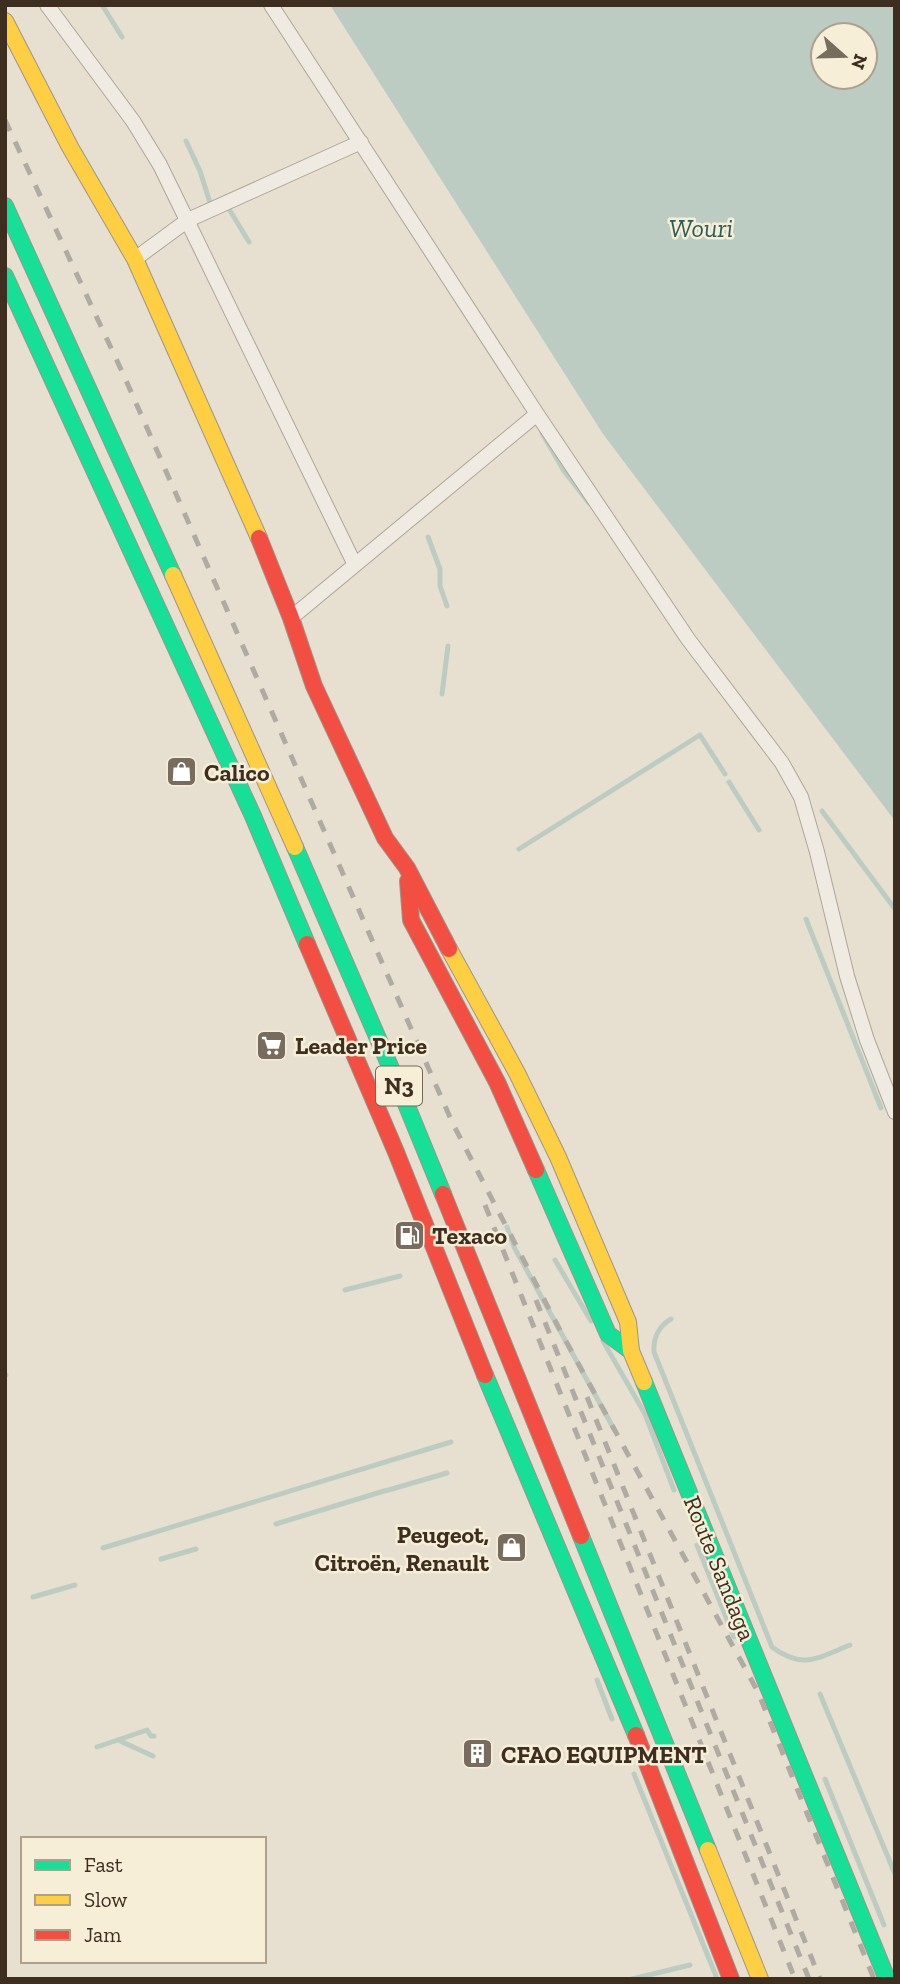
<svg xmlns="http://www.w3.org/2000/svg" width="900" height="1984" viewBox="0 0 900 1984" font-family="'Zilla Slab',serif">
  <rect width="100%" height="100%" fill="#e7e0d1"/>
  <path fill="#bcccc2" fill-rule="evenodd" d="M330 5H895V821L603 434ZM823 35H865V77H823Z"/>
  <g fill="none" stroke-linecap="round" stroke-linejoin="round">
    <path stroke="#bcccc2" stroke-width="5" d="M102 5 122 37
      M186 141 200 171 212 209
      M229 209 249 242
      M542 433 564 471 589 503
      M428 537 440 569V586L447 606
      M442 694 448 646
      M729 782 759 830
      M822 811 895 909
      M519 849 700 735 725 774
      M806 919 881 1108
      M507 1227 514 1247 615 1431
      M555 1260 591 1321
      M345 1290 400 1276
      M671 1319C659 1326 653 1338 654 1352L772 1647C803 1670 817 1658 850 1645
      M603 1341 645 1414 674 1490
      M5 1375H6
      M385 1491 447 1473
      M276 1524 384 1491
      M697 1545 734 1637
      M103 1548 451 1442
      M161 1559 196 1549
      M33 1597 75 1585
      M597 1680 612 1719
      M820 1694 895 1874
      M118 1740 153 1756
      M97 1747 147 1730 151 1736H154
      M634 1774 716 1976
      M825 1779 884 1925
      M632 1979 690 1965"/>
    <defs>
      <path id="street" d="M47 5 133 121 160 165 355 565
        M271 5 537 414 688 639 782 763 801 797 817 852 847 976 867 1040 895 1112
        M135 259 188 220 361 142
        M291 618 537 414"/>
      <path id="fast" d="M5 206 173 575
        M5 276 253 816 307 944
        M295 847 402 1094 443 1194
        M536 1170 608 1334 631 1351
        M485 1375 636 1735
        M644 1382 887 1979
        M581 1536 708 1850"/>
      <path id="slow" d="M5 21 70 147 135 259 259 538
        M173 575 295 847
        M449 949 517 1073 558 1157 628 1322 631 1351 644 1382
        M708 1850 760 1979"/>
      <path id="jam" d="M259 538 291 618 314 686 385 838 407 868 449 949
        M408 881 411 920 497 1082 536 1170
        M307 944 396 1152 485 1375
        M443 1194 581 1536
        M636 1735 731 1979"/>
    </defs>
    <use href="#street" stroke="#ada599" stroke-width="16"/>
    <use href="#fast" stroke="#9c958a" stroke-width="18"/>
    <use href="#slow" stroke="#9c958a" stroke-width="18"/>
    <use href="#jam" stroke="#9c958a" stroke-width="18"/>
    <use href="#street" stroke="#efebe3" stroke-width="14"/>
    <use href="#fast" stroke="#16e098" stroke-width="16"/>
    <use href="#slow" stroke="#ffcf43" stroke-width="16"/>
    <use href="#jam" stroke="#f24e42" stroke-width="16"/>
    <path stroke="#afaaa2" stroke-width="5" stroke-dasharray="12 12" stroke-linecap="butt" d="M5 120 125 378 453 1124 561 1332 758 1692 874 1979
      M485 1205 795 1979
      M536 1300 809 1979
      M587 1397 820 1979"/>
  </g>
  <defs>
    <symbol id="shop-square" viewBox="-11 -11 22 22"><rect x="-9" y="-9" width="18" height="18" rx="4" fill="#786c5e" stroke="#f7eed8"/><path d="M-5-2.5h2.3a2.7 3.5 0 0 1 5.4 0H5L5.5 6h-11ZM-1.5-2.5h3a1.5 2.3 0 0 0-3 0Z" fill="#fff"/></symbol>
    <symbol id="supermarket-square" viewBox="-11 -11 22 22"><rect x="-9" y="-9" width="18" height="18" rx="4" fill="#786c5e" stroke="#f7eed8"/><path d="M-6-5.5h2.5l.6 2H6L4.5 2H-2.5L-4.4-4H-6ZM-1.5 3.2a1.3 1.3 0 1 0 .1 0ZM3 3.2a1.3 1.3 0 1 0 .1 0Z" fill="#fff"/></symbol>
    <symbol id="fuel-square" viewBox="-11 -11 22 22"><rect x="-9" y="-9" width="18" height="18" rx="4" fill="#786c5e" stroke="#f7eed8"/><path d="M-5.5-6h7V0h2V4h1.3V-2.5L3-4.5l.8-.8L6-3V5H2.5V1h-1V6h-7ZM-4.2-4.7v3.2H.2V-4.7Z" fill="#fff"/></symbol>
    <symbol id="building-square" viewBox="-11 -11 22 22"><rect x="-9" y="-9" width="18" height="18" rx="4" fill="#786c5e" stroke="#f7eed8"/><path d="M-4-6H4V6H1V3H-1V6H-4ZM-2.5-4.3h1.7v1.8h-1.7ZM.8-4.3h1.7v1.8H.8ZM-2.5-1h1.7V.8h-1.7ZM.8-1h1.7V.8H.8Z" fill="#fff"/></symbol>
  </defs>
  <g fill-rule="evenodd">
    <use href="#shop-square" x="164" y="754" width="35" height="35"/>
    <use href="#supermarket-square" x="254" y="1028" width="35" height="35"/>
    <use href="#fuel-square" x="392" y="1218" width="35" height="35"/>
    <use href="#shop-square" x="494" y="1530" width="35" height="35"/>
    <use href="#building-square" x="460" y="1736" width="35" height="35"/>
  </g>
  <g text-anchor="middle" dominant-baseline="central" stroke-width="5" stroke-linejoin="round" paint-order="stroke">
    <rect fill="#f7eed8" stroke="#756857" stroke-width="2" x="376" y="1066.5" width="46" height="39" rx="5"/>
    <g font-size="23" font-weight="bold" fill="#3d2e20">
      <text x="399" y="1086">N3</text>
    </g>
    <g font-size="24" font-weight="bold" fill="#3d2e20" stroke="#f7eed8" text-anchor="start">
      <text x="204" y="772">Calico</text>
      <text x="295" y="1045">Leader Price</text>
      <text x="432" y="1235">Texaco</text>
      <text x="489" y="1534" text-anchor="end">Peugeot,<tspan x="489" dy="28">Citroën, Renault</tspan></text>
      <text x="501" y="1754">CFAO EQUIPMENT</text>
    </g>
    <g font-size="24" fill="#3d2e20" stroke="#f7eed8">
      <text transform="translate(720 1568) rotate(68)">Route Sandaga</text>
    </g>
    <g font-size="26" font-style="italic" fill="#2f5d5a" stroke="#f7eed8">
      <text x="701" y="228">Wouri</text>
    </g>
  </g>
  <rect width="900" height="1984" fill="none" stroke="#3d2e20" stroke-width="14"/>
  <rect x="21" y="1837" width="245" height="126" fill="#f7eed8" stroke="#ada18e" stroke-width="2"/>
  <rect x="35" y="1860" width="35" height="10" fill="#16e098" stroke="#ada18e" stroke-width="2"/>
  <text x="84" y="1872" font-size="21" fill="#3d2e20">Fast</text>
  <rect x="35" y="1895" width="35" height="10" fill="#ffcf43" stroke="#ada18e" stroke-width="2"/>
  <text x="84" y="1907" font-size="21" fill="#3d2e20">Slow</text>
  <rect x="35" y="1930" width="35" height="10" fill="#f24e42" stroke="#ada18e" stroke-width="2"/>
  <text x="84" y="1942" font-size="21" fill="#3d2e20">Jam</text>
  <g transform="translate(844 56) rotate(110)"><circle r="33" fill="#f7eed8" stroke="#ada18e" stroke-width="2"/>
  <path d="M0-5L12 26L0 18L-12 26Z" fill="#786c5e"/>
  <text y="-10" font-size="19" font-weight="bold" text-anchor="middle" fill="#3d2e20">N</text>
  </g>
</svg>
